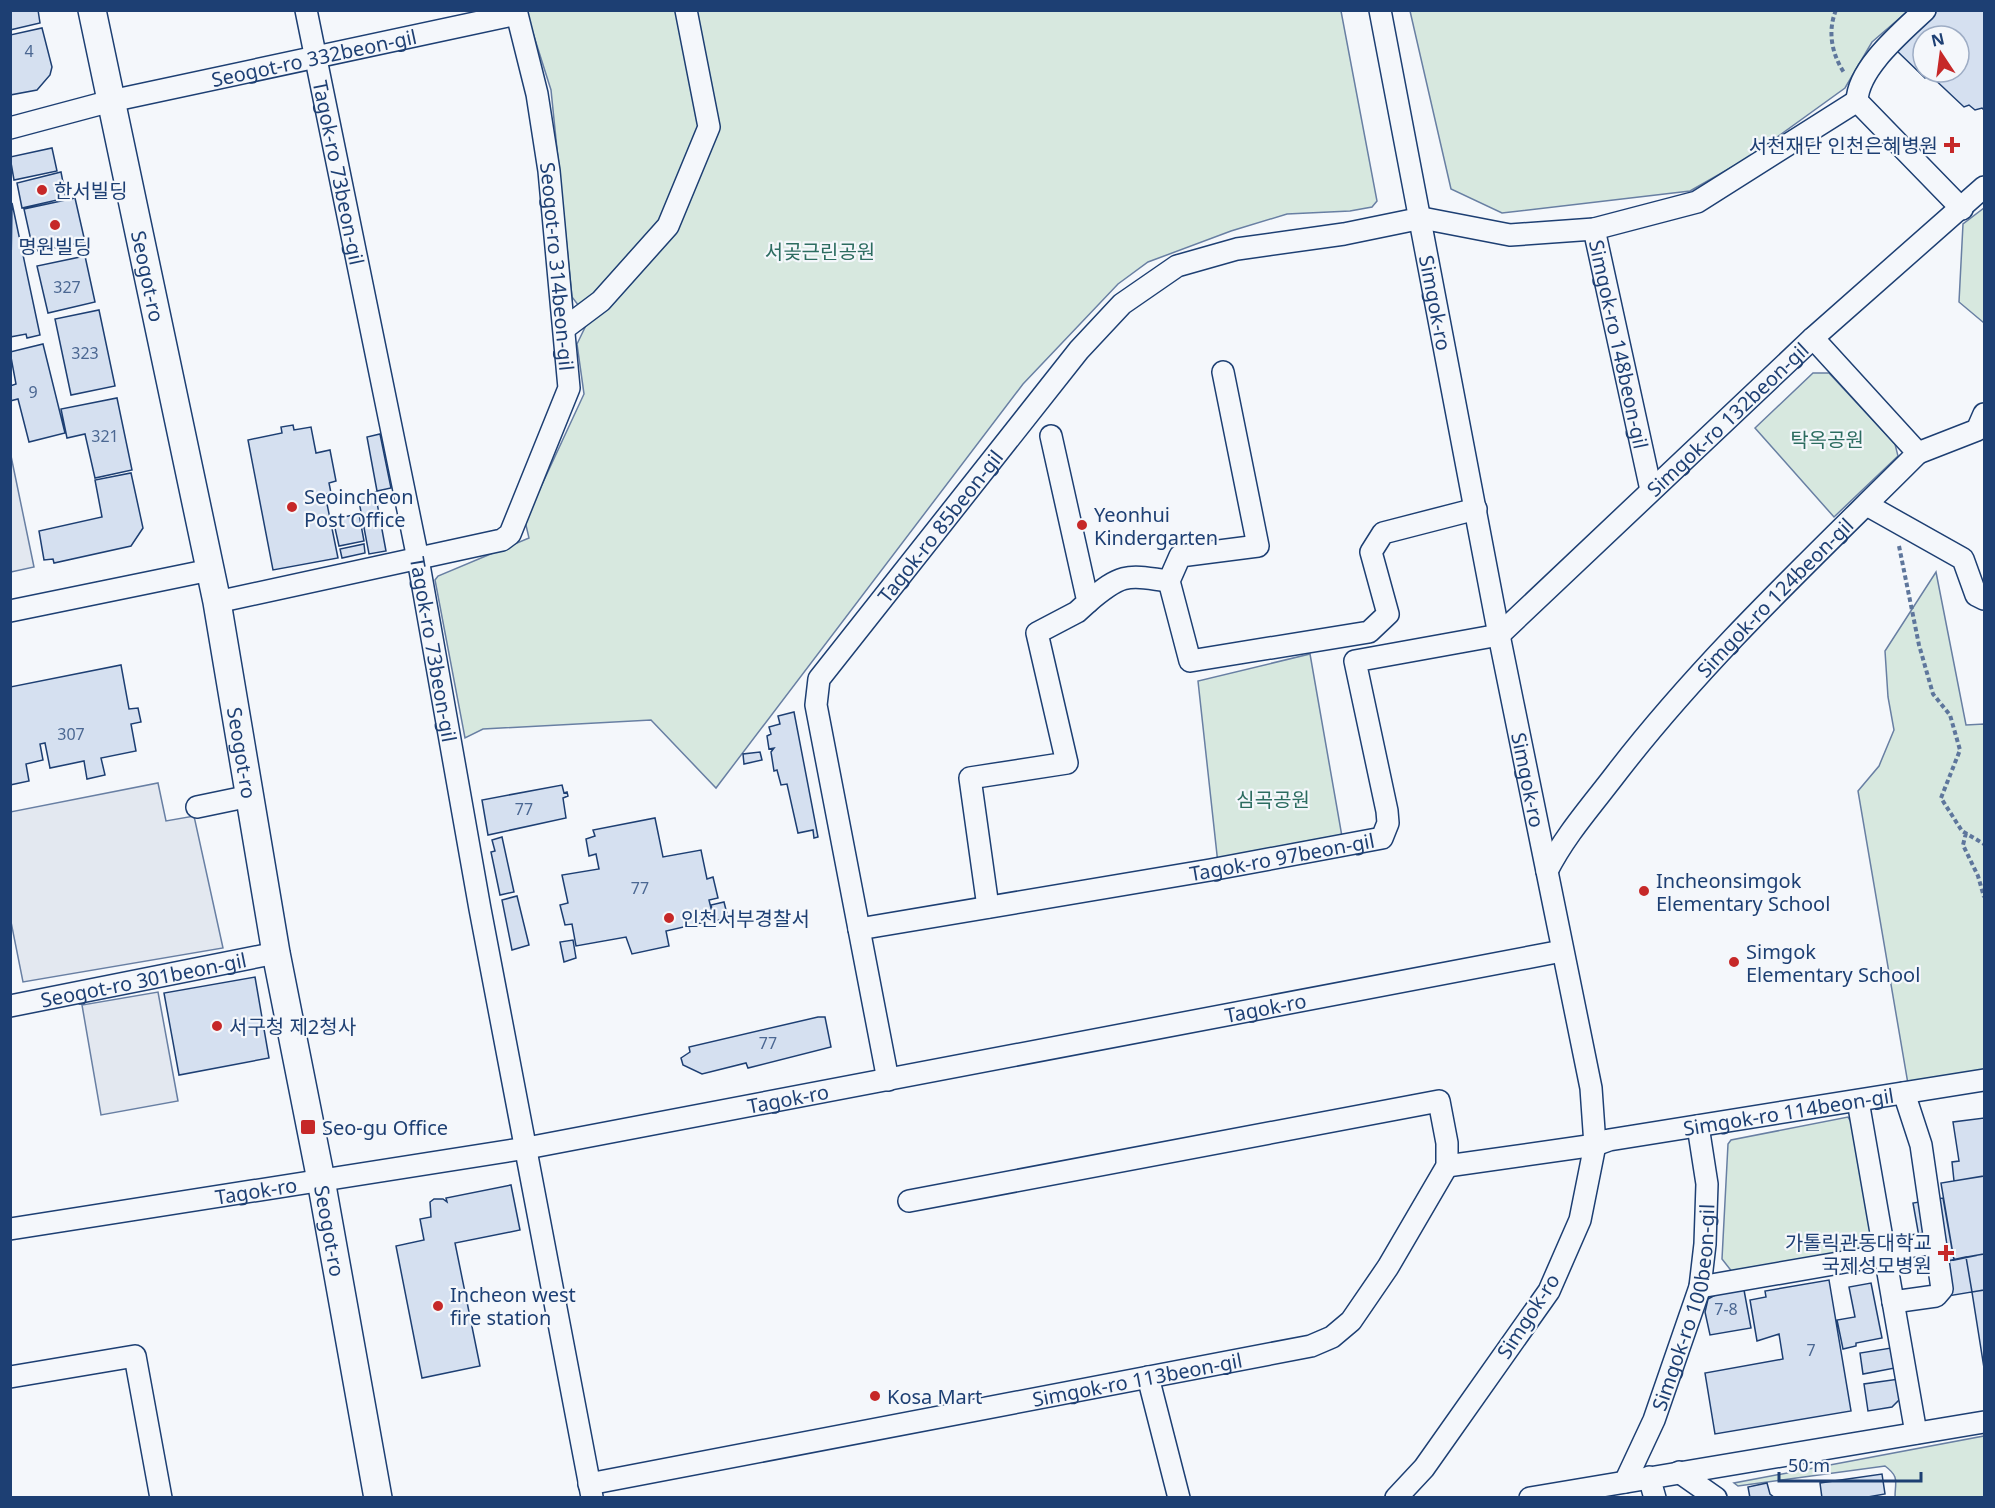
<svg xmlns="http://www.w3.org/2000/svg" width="1995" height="1508" viewBox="0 0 1995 1508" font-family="'Noto Sans','Noto Sans KR',sans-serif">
  <rect width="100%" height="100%" fill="#f4f7fb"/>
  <path fill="#d7e8df" stroke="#687fa3" stroke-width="1.5" d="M526 11H1341L1377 201 1372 207 1350 211 1287 214 1231 231 1148 262 1118 284 1023 384 716 788 651 720 483 729 465 738 435 580 438 576 529 538 525 521 584 394 577 344 589 319 572 297 551 90Z
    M1410 11H1908L1872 42 1845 88 1748 158 1690 191 1502 213 1451 189Z
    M1984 208V323L1959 302 1963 224Z
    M1813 373H1829L1895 444 1898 456 1834 517 1755 428Z
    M1936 572 1966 725 1984 724V1072L1908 1084 1858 791 1879 766 1894 730 1888 697 1885 651Z
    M1310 654 1344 848 1219 873 1198 681Z
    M1848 1117 1853 1125 1874 1244 1869 1252 1733 1273 1722 1259 1728 1144 1731 1140Z
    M1984 1436V1497H1895C1895 1482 1900 1477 1885 1466L1738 1486 1734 1483Z"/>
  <path fill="#e3e8f0" stroke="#687fa3" stroke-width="1.5" d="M11 456 34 567 11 572H10Z
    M158 783 166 821 194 816 223 948 23 982 11 922 10 812Z
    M158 992 178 1101 101 1115 82 1005Z"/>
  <path fill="#d5e0f0" stroke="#1d3f73" stroke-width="1.5" fill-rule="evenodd" d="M10 10H38L40 23 10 30Z
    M1936 10H1984V110L1982 108 1975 110 1969 105 1964 107 1929 74 1925 78 1897 51V47ZM1923 36H1959V72H1923Z
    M42 28 52 67 50 75 37 90 10 95V35Z
    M52 148 57 171 14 180 10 157Z
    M61 172 66 198 22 208 17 183Z
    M75 198 85 242 38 251 36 245H32L24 209Z
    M12 203 40 335 27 338 26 334 10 337Z
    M85 256 95 302 48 313 37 266Z
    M99 310 115 386 71 395 55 319Z
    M43 344 65 433 29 442 18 399 10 401V386L16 384 10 352Z
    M117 398 132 470 95 478 85 434 67 438 61 409Z
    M293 425 294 430 311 427 316 453 330 450 336 481 329 483 331 493 325 494 338 558 273 570 248 440 282 433 281 427Z
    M380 434 391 488 377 491 367 437Z
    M131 473 143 528 131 546 54 563 53 559 44 560 39 531 102 517 95 480Z
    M375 492 386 551 369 554 358 496Z
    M359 514 364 541 339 546 333 519Z
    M364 544 365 553 342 558 340 549Z
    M121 665 129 709 138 708 141 722 131 724 136 751 101 758 105 775 87 779 84 761 50 768 45 743 40 744 43 760 26 764 29 781 10 785V687Z
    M794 712 818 837 814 838 813 830 798 833 787 784 781 785 777 770 774 771 771 752 774 748 769 749 767 736 771 734 769 727 780 724 778 716Z
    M760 752 762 760 744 764 743 754Z
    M562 785 564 793 567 792 568 796 563 798 566 818 488 835 482 800Z
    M655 818 663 857 701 850 707 879 713 877 718 898 709 900 714 920 666 931 669 946 632 954 626 937 576 946 572 924 565 925 560 905 568 903 562 875 599 869 596 854 589 856 586 839 595 836 593 830Z
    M502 837 514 892 500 895 491 852 495 851 492 840Z
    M517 896 529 945 512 950 502 900Z
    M724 902 728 918 715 921 711 905Z
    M573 940 576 958 564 962 560 942Z
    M255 977 269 1058 179 1075 164 993Z
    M818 1017H825L831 1047 748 1068 746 1063 702 1074 683 1065 681 1058 690 1052 689 1047Z
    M1984 1118V1176L1954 1181 1952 1162 1959 1161 1953 1122Z
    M1984 1176V1254L1954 1260 1941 1183Z
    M511 1185 520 1230 455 1243 480 1366 422 1378 396 1246 424 1240 420 1219 431 1217 430 1202 434 1199H443L447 1202 446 1198Z
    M1943 1198 1954 1260 1924 1265 1913 1203Z
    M1984 1254V1290L1972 1292 1966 1257Z
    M1966 1257 1972 1292 1948 1296 1942 1262Z
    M1829 1280 1851 1411 1715 1434 1705 1373 1783 1359 1779 1334 1757 1341 1750 1300 1766 1297 1765 1291Z
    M1871 1283 1882 1338 1856 1343V1346L1843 1349 1837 1320 1855 1317 1849 1287Z
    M1744 1290 1751 1328 1710 1335 1705 1312 1708 1299 1717 1294Z
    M1984 1290V1368L1972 1292Z
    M1891 1348 1895 1368 1863 1374 1860 1353Z
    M1899 1379 1902 1397 1892 1407 1868 1411 1864 1384Z
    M1882 1474 1885 1494 1862 1498H1822L1820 1483Z
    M1767 1483 1770 1494 1775 1498H1750L1748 1487Z"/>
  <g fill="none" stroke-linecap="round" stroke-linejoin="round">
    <defs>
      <g id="minor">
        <path id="s1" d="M306 10 418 559 480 909 592 1497"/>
        <path id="s2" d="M1380 10 1499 635 1591 1088 1595 1145 1580 1220 1549 1291 1424 1468 1396 1498"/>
        <path d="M1925 10C1902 32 1858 68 1857 101L1962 209"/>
        <path id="s3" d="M10 128 111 101 517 14 537 94 549 171 569 388 510 534 502 540 217 602"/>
        <path id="s4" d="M1594 229 1651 490"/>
        <path d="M565 328 601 301 668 226 709 127 686 10"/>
        <path d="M1223 372 1258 546 1180 556 1169 581 1190 661 1369 632 1388 614 1371 552 1383 533 1476 509"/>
        <path d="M1918 453 1977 430 1984 414"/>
        <path d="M1867 505 1963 559 1976 595 1984 599"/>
        <path d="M1088 602C1122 573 1126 575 1169 581"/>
        <path d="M10 611 210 570"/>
        <path d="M197 807 250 796"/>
        <path id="s5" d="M1547 871C1565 835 1593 804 1618 771 1707 656 1815 556 1918 453L1813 338"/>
        <path d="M988 907 970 778 1067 763 1037 633 1077 612 1088 602 1051 436"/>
        <path id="s6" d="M859 929 1210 870 1382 838 1388 823 1387 811 1355 661 1499 635 1813 338 1984 187"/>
        <path id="s7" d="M10 1006 276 953"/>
        <path id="s8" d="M888 1080 816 705 819 679 1079 350 1122 304 1177 266 1237 249 1344 234 1422 218 1510 235 1594 229 1697 202 1857 101"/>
        <path d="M1858 1101 1916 1433"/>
        <path id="s9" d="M1447 1166 1595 1145 1609 1140 1984 1080"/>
        <path id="s10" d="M10 1229 527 1148 1562 951"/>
        <path d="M1884 1250 1935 1243"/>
        <path d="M1700 1287 1885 1255"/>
        <path d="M1893 1302 1936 1296 1942 1289 1921 1145 1904 1093"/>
        <path d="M10 1377 135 1356 161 1498"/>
        <path d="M1148 1377 1179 1498"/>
        <path d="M1679 1472 1716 1498"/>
        <path d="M1649 1477 1655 1498"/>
        <path id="s11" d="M1625 1482 1654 1420 1700 1287 1705 1244 1707 1184 1698 1126"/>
        <path id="s12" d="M589 1484 1311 1346 1332 1337 1351 1321 1388 1267 1447 1166V1143L1439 1101 909 1201"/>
        <path d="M1530 1498 1984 1422"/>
      </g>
      <g id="major">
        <path id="s13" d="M92 10 217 602 276 953 321 1180 378 1498"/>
      </g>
    </defs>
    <use href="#minor" stroke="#1d3f73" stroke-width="24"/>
    <use href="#major" stroke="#1d3f73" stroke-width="30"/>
    <path stroke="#5e769c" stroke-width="4" stroke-dasharray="4.5 3" stroke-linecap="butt" d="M1067 10H1172
      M1836 10C1827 32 1832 55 1845 74
      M1899 546 1919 645 1933 694 1950 715 1960 750 1941 798 1962 831 1984 844
      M1966 833 1963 845 1978 876 1984 897"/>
    <use href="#minor" stroke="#f4f7fb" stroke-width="21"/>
    <use href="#major" stroke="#f4f7fb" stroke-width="27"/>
  </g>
  <g fill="#c62828" stroke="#f4f7fb" stroke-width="2">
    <path d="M1949 136h6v6h6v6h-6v6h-6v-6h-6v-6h6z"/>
    <circle cx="42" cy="190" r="6"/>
    <circle cx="55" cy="225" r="6"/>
    <circle cx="292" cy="507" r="6"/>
    <circle cx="1082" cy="525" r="6"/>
    <circle cx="1644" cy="891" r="6"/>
    <circle cx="669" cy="918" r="6"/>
    <circle cx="1734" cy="962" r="6"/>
    <circle cx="217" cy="1026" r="6"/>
    <rect x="300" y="1119" width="16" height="16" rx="3"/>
    <path d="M1943 1244h6v6h6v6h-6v6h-6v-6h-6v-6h6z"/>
    <circle cx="438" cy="1306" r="6"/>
    <circle cx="875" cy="1396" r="6"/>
  </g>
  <g text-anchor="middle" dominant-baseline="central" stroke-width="4.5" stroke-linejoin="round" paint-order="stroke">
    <g font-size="16" fill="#4b6792">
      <text x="29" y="51">4</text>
      <text x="67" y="287">327</text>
      <text x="85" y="353">323</text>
      <text x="33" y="392">9</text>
      <text x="105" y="436">321</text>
      <text x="71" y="734">307</text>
      <text x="524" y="809">77</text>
      <text x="640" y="888">77</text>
      <text x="768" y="1043">77</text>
      <text x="1726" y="1309">7-8</text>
      <text x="1811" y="1350">7</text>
    </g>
    <g font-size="20" fill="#1d3f73" stroke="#f4f7fb">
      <text stroke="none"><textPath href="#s3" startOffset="312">Seogot-ro 332beon-gil</textPath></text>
      <text stroke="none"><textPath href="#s1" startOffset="166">Tagok-ro 73beon-gil</textPath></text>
      <text stroke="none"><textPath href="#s3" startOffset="776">Seogot-ro 314beon-gil</textPath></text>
      <text stroke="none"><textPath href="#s13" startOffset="272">Seogot-ro</textPath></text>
      <text stroke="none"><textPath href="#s2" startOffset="298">Simgok-ro</textPath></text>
      <text stroke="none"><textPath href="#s4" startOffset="118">Simgok-ro 148beon-gil</textPath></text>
      <text stroke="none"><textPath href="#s6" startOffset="1173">Simgok-ro 132beon-gil</textPath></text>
      <text stroke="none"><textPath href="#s8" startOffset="603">Tagok-ro 85beon-gil</textPath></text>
      <text stroke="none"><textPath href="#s5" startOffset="357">Simgok-ro 124beon-gil</textPath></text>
      <text stroke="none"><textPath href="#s1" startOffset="652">Tagok-ro 73beon-gil</textPath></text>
      <text stroke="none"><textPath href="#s13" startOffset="758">Seogot-ro</textPath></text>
      <text stroke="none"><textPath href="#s2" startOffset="784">Simgok-ro</textPath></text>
      <text stroke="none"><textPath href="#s6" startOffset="429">Tagok-ro 97beon-gil</textPath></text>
      <text stroke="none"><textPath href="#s7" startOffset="136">Seogot-ro 301beon-gil</textPath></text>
      <text stroke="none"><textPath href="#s10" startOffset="1275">Tagok-ro</textPath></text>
      <text stroke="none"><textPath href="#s10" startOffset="789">Tagok-ro</textPath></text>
      <text stroke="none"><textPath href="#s9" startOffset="346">Simgok-ro 114beon-gil</textPath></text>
      <text stroke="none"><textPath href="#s10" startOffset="249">Tagok-ro</textPath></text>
      <text stroke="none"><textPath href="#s13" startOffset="1244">Seogot-ro</textPath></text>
      <text stroke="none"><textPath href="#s11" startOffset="186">Simgok-ro 100beon-gil</textPath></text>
      <text transform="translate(1528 1316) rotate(-57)">Simgok-ro</text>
      <text stroke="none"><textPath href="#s12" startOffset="558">Simgok-ro 113beon-gil</textPath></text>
    </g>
    <g font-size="20" fill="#1d3f73" stroke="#f4f7fb" text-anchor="start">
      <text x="1938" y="145" text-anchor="end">서천재단 인천은혜병원</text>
      <text x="54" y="190">한서빌딩</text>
      <text x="55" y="246" text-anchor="middle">명원빌딩</text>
      <text x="304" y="496">Seoincheon<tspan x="304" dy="23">Post Office</tspan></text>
      <text x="1094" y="514">Yeonhui<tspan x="1094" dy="23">Kindergarten</tspan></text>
      <text x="1656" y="880">Incheonsimgok<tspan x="1656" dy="23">Elementary School</tspan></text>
      <text x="681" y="918">인천서부경찰서</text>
      <text x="1746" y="951">Simgok<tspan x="1746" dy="23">Elementary School</tspan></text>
      <text x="229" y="1026">서구청 제2청사</text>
      <text x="322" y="1127">Seo-gu Office</text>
      <text x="1932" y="1242" text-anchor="end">가톨릭관동대학교<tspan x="1932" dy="23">국제성모병원</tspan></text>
      <text x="450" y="1294">Incheon west<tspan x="450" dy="23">fire station</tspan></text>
      <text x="887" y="1396">Kosa Mart</text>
    </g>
    <g font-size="20" fill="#2c6c60" stroke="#f4f7fb">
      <text x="820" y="251">서곶근린공원</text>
      <text x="1827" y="439">탁옥공원</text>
      <text x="1273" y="799">심곡공원</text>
    </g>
  </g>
  <rect width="1995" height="1508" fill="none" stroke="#1d3f73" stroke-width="24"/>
  <g transform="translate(1941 54) rotate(347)"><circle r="28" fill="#f4f7fb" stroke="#9eadc5" stroke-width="1.5"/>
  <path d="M0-4.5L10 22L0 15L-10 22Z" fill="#c62828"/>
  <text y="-9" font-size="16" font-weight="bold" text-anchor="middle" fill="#1d3f73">N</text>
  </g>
  <path d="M1779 1472v9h142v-9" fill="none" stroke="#1d3f73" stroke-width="3"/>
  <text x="1788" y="1472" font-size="18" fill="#1d3f73" stroke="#f4f7fb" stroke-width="4.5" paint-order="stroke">50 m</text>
</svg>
